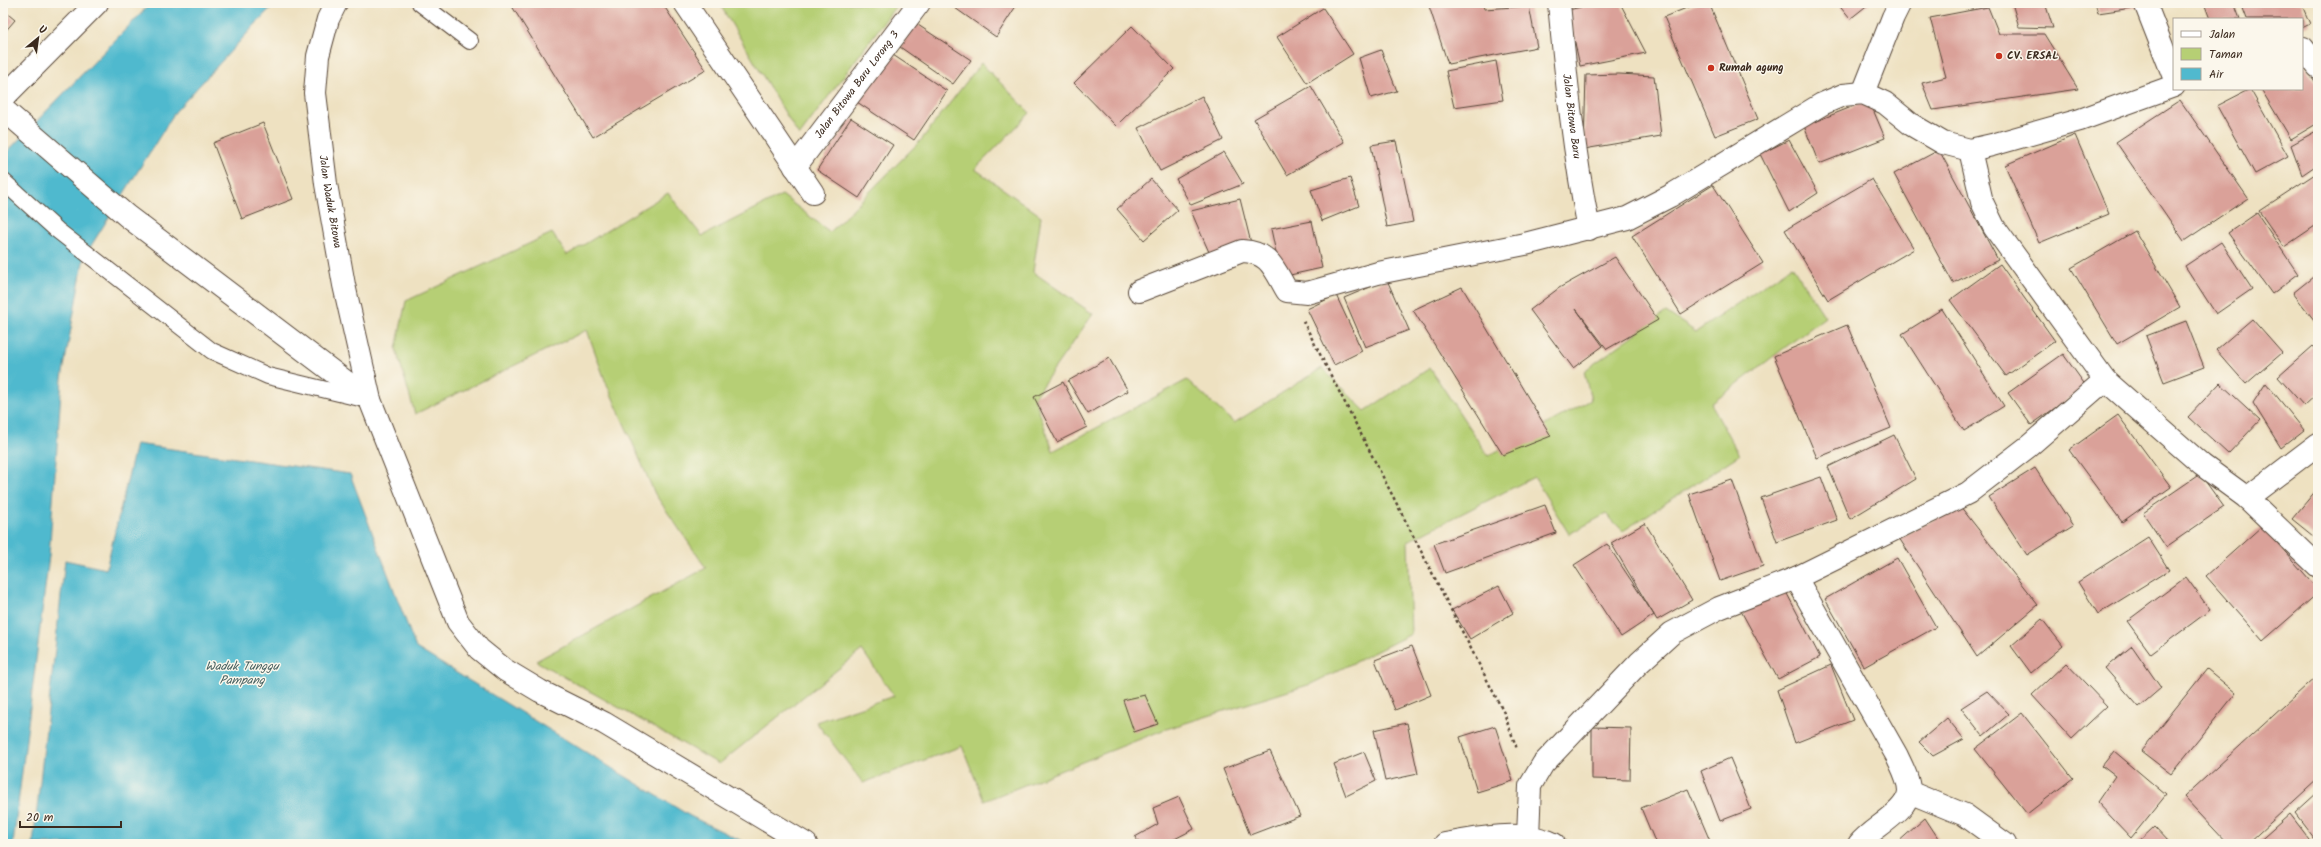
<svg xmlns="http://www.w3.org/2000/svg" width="2321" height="847" viewBox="0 0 2321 847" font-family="Kalam,sans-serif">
  <rect width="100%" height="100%" fill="#fbf7ec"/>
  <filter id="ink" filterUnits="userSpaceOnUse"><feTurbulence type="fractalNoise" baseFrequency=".025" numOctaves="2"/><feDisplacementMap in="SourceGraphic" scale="8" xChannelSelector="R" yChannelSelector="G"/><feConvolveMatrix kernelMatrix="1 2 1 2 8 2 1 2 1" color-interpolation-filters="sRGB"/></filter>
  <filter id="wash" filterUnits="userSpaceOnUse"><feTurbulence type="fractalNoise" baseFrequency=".012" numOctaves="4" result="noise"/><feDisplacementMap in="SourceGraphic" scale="16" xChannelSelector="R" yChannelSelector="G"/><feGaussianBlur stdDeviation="0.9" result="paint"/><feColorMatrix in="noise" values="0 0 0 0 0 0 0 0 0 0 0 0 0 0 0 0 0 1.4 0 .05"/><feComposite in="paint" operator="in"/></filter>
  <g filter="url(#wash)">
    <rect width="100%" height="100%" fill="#eee1c1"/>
    <path fill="#b6cf74" stroke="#787c49" d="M719 3H898L799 136Z
      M981 63 1030 113 975 169 1041 216 1033 272 1093 314 1034 397 1053 451 1187 380 1234 423 1322 368 1365 411 1430 368 1488 456 1591 400 1584 371 1666 312 1696 332 1792 266 1825 317 1711 404 1739 455 1623 531 1606 514 1569 534 1534 477 1408 541 1411 634 1311 684 1163 730 984 801 962 746 863 783 816 722 894 696 862 650 719 764 536 661 706 568 655 494 605 380 587 330 415 414 396 349 406 301 552 233 567 255 668 193 702 236 782 195 830 232 922 139Z"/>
    <path fill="#50b9ce" stroke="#467276" d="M151 3H275L175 112 84 257 62 378 49 556 13 844H3V156Z
      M136 444 350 474 416 648 690 816 748 844H33L65 560 106 569Z"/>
    <g id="blocks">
      <path fill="#daa199" d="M510 3H662L706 70 593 137Z
        M948 3H1018L996 37Z
        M1428 3H1483L1484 9 1529 6 1537 47 1448 64Z
        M1599 3H1620L1646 53 1580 66 1568 10Z
        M1699 3H1709L1758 119 1715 136 1664 17Z
        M1837 3H1870L1850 19Z
        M2012 3H2045L2053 28 2019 27Z
        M2095 3H2137L2139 7 2098 13Z
        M2204 3H2234L2240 19H2210Z
        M2241 3H2301L2310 24 2302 28V19H2247Z
        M1988 7 1999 34H2044L2078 89 1933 110 1922 83 1946 77 1930 18Z
        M1323 8 1353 54 1307 83 1277 37Z
        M3 10 15 20 3 34Z
        M915 23 971 60 953 84 900 47Z
        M1132 26 1174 69 1116 126 1074 83Z
        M1381 50 1397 91 1371 98 1359 58Z
        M887 51 947 91 914 140 854 100Z
        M1496 61 1503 100 1454 107 1446 71Z
        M2302 62 2318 86V123L2291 139 2261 89H2302Z
        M1619 74 1654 76 1661 136 1584 149 1586 75Z
        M1311 86 1344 142 1287 175 1254 119Z
        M2250 89 2288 156 2255 174 2217 106Z
        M1202 96 1223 140 1160 171 1138 128Z
        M1869 100 1885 138 1819 164 1804 126Z
        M2180 100 2248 198 2184 241 2116 142Z
        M851 118 893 145 859 198 817 170Z
        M263 123 293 199 242 219 213 143Z
        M2318 130V164L2302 175 2291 145Z
        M2075 135 2109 214 2039 243 2005 165Z
        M1789 140 1818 193 1789 212 1760 154Z
        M1396 141 1413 222 1387 227 1371 145Z
        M1939 150 1998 260 1953 283 1894 174Z
        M1224 152 1243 184 1191 205 1176 179Z
        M2318 172V224L2284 247 2259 211Z
        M1350 178 1359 206 1322 221 1311 190Z
        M1151 179 1178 210 1144 240 1117 209Z
        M1872 179 1914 249 1828 300 1785 230Z
        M1713 185 1763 263 1681 314 1632 236Z
        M1240 199 1252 247 1212 259 1191 211Z
        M2257 213 2298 274 2272 294 2228 233Z
        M1312 221 1322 268 1281 277 1271 229Z
        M2135 231 2180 307 2117 344 2071 268Z
        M2221 242 2252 289 2216 314 2185 266Z
        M1615 257 1658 320 1607 349 1576 309 1603 346 1573 368 1530 310 1559 288Z
        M2000 264 2055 341 2006 376 1950 300Z
        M2318 273V325L2293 293Z
        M1387 280 1409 330 1365 347 1344 298Z
        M1462 287 1551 436 1503 455 1413 310Z
        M1336 295 1362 351 1334 365 1307 309Z
        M1942 309 2004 406 1964 431 1902 334Z
        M2252 319 2282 353 2246 384 2216 350Z
        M2186 321 2204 367 2164 382 2146 336Z
        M1847 325 1891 428 1817 458 1774 356Z
        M2313 346 2318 351V393L2304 406 2278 377Z
        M2063 354 2086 386 2031 425 2008 393Z
        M1109 358 1128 391 1088 414 1068 381Z
        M1063 382 1087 427 1057 442 1034 397Z
        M2220 383 2260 420 2228 454 2188 417Z
        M2266 383 2304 430 2281 448 2253 403Z
        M2118 415 2171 487 2122 522 2069 450Z
        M1894 435 1916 479 1850 519 1828 467Z
        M2035 468 2073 526 2027 555 1989 497Z
        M2200 474 2224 507 2166 547 2143 513Z
        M1821 477 1837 520 1777 542 1761 498Z
        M1732 480 1763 566 1720 581 1689 494Z
        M2318 488V540L2292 519Z
        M1545 505 1556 533 1445 573 1434 544Z
        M1960 506 2038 605 1977 657 1899 538Z
        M1645 523 1692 600 1657 620 1611 543Z
        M2262 526 2318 589V593L2263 641 2206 576Z
        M2148 537 2169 570 2098 614 2078 582Z
        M1607 544 1654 615 1621 637 1574 565Z
        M1897 558 1936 627 1864 667 1825 599Z
        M2186 577 2210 610 2151 654 2127 621Z
        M1499 586 1513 613 1470 639 1452 610Z
        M1784 588 1820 657 1778 679 1741 611Z
        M2042 619 2063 646 2031 673 2011 646Z
        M1412 646 1431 695 1395 710 1375 660Z
        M2132 646 2161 688 2139 707 2105 668Z
        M2066 663 2107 706 2072 739 2032 695Z
        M1831 665 1853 720 1795 743 1777 690Z
        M2207 669 2236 693 2171 774 2141 751Z
        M2318 675V779L2247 844H2228L2184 797Z
        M1987 691 2009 714 1983 736 1961 708Z
        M1145 695 1158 724 1134 732 1123 700Z
        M2022 713 2073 778 2027 814 1975 749Z
        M1947 718 1964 739 1933 756 1919 742Z
        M1407 723 1418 774 1385 781 1374 730Z
        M1495 726 1513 781 1477 792 1460 737Z
        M1592 727 1631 728 1630 780 1592 779Z
        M1270 751 1300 816 1250 835 1223 769Z
        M2114 751 2166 795 2131 838 2097 802 2115 776 2102 766Z
        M1364 752 1376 781 1346 796 1334 764Z
        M1730 758 1751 809 1720 821 1701 771Z
        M1688 789 1710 841 1703 844H1656L1641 808Z
        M2318 792V843L2295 813Z
        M1179 797 1194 829 1165 844H1140L1135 837 1158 824 1153 808Z
        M2290 814 2313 844H2256Z
        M1925 818 1942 844H1896Z
        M2154 827 2170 844H2136Z"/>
    </g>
  </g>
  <g filter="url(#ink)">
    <use href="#blocks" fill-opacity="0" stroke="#564536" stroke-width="1"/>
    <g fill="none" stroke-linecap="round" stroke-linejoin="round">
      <defs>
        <path id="lane" d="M420 3 470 41
          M3 181 57 230 212 351 268 376 364 399"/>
        <g id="street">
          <path id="s1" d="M336 3 328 19 318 56 315 93 326 184 344 285 370 400 458 622 479 649 505 670 540 691 604 723 806 844"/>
          <path d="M685 3 813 193"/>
          <path id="s2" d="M1559 3C1566 79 1574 154 1589 229"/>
          <path d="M2145 3 2174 77"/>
          <path d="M2303 48 2318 67"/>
          <path d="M1863 93 1893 17 1900 3"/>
          <path d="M3 98 97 3"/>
          <path d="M3 109 127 216 370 400"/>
          <path d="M1970 150 1982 202 1994 227 2105 380 2202 465 2247 498 2318 566"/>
          <path id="s3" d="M795 167 919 3"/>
          <path d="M1139 291 1242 251C1270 252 1274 269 1287 291L1307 293 1378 273 1525 244 1627 218 1670 196 1822 104 1843 95 1863 93 1885 103 1912 125 1943 143 1970 150 1992 145 2080 120 2174 86"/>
          <path d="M2247 498 2318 444"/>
          <path d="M1796 578 1897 756C1902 767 1909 779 1909 791 1908 812 1871 828 1859 844"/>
          <path d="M1909 792 1965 815 2005 844"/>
          <path d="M1528 837 1530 786 1543 764 1639 663 1672 633 1719 608 1796 578 1968 493 2029 446 2105 380"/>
          <path d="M1445 844C1476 838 1524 829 1554 844"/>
        </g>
      </defs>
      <use href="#lane" stroke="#564536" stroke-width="18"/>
      <use href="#street" stroke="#564536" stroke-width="24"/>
      <path stroke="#564536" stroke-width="2.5" stroke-dasharray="3 3" stroke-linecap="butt" d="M1303 321 1504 713 1517 749"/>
      <use href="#lane" stroke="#fff" stroke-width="16"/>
      <use href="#street" stroke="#fff" stroke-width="22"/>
    </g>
  </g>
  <g fill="#c8321e" stroke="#fbf7ec" stroke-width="1.5">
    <circle cx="1999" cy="56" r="4"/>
    <circle cx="1711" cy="68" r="4"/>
  </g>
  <g text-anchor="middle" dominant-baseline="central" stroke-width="3" stroke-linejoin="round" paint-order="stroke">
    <g font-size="11" font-weight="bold" fill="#3b2a1e" stroke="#fbf7ec" text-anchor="start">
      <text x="2007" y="56">CV. ERSAL</text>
      <text x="1719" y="68">Rumah agung</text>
    </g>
    <g font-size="11" fill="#3b2a1e" stroke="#fbf7ec">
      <text stroke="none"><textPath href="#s3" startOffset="103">Jalan Bitowa Baru Lorong 3</textPath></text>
      <text stroke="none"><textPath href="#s2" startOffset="114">Jalan Bitowa Baru</textPath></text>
      <text stroke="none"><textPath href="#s1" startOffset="203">Jalan Waduk Bitowa</textPath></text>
    </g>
    <g font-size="12" font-style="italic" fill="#425c5c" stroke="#fbf7ec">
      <text x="242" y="666">Waduk Tunggu<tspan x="242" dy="14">Pampang</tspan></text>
    </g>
  </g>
  <rect width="2321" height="847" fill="none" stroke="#fbf7ec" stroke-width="16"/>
  <rect x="2173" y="18" width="130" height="72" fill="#fbf7ec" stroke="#aea59a"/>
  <rect x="2181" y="31" width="20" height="6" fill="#ffffff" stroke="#aea59a"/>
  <text x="2209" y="38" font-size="12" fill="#3b2a1e">Jalan</text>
  <rect x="2181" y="48" width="20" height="12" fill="#b6cf74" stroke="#aea59a"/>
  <text x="2209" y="58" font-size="12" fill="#3b2a1e">Taman</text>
  <rect x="2181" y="68" width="20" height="12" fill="#50b9ce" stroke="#aea59a"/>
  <text x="2209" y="78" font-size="12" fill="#3b2a1e">Air</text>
  <g transform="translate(38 38) rotate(29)" stroke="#fbf7ec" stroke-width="3" paint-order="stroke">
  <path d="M0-3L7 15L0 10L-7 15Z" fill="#3b2a1e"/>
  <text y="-6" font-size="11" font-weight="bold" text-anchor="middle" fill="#3b2a1e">U</text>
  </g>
  <path d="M20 821v6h101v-6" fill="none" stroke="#3b2a1e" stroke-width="2"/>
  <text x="26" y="821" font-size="12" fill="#3b2a1e" stroke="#fbf7ec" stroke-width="3" paint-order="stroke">20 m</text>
</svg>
